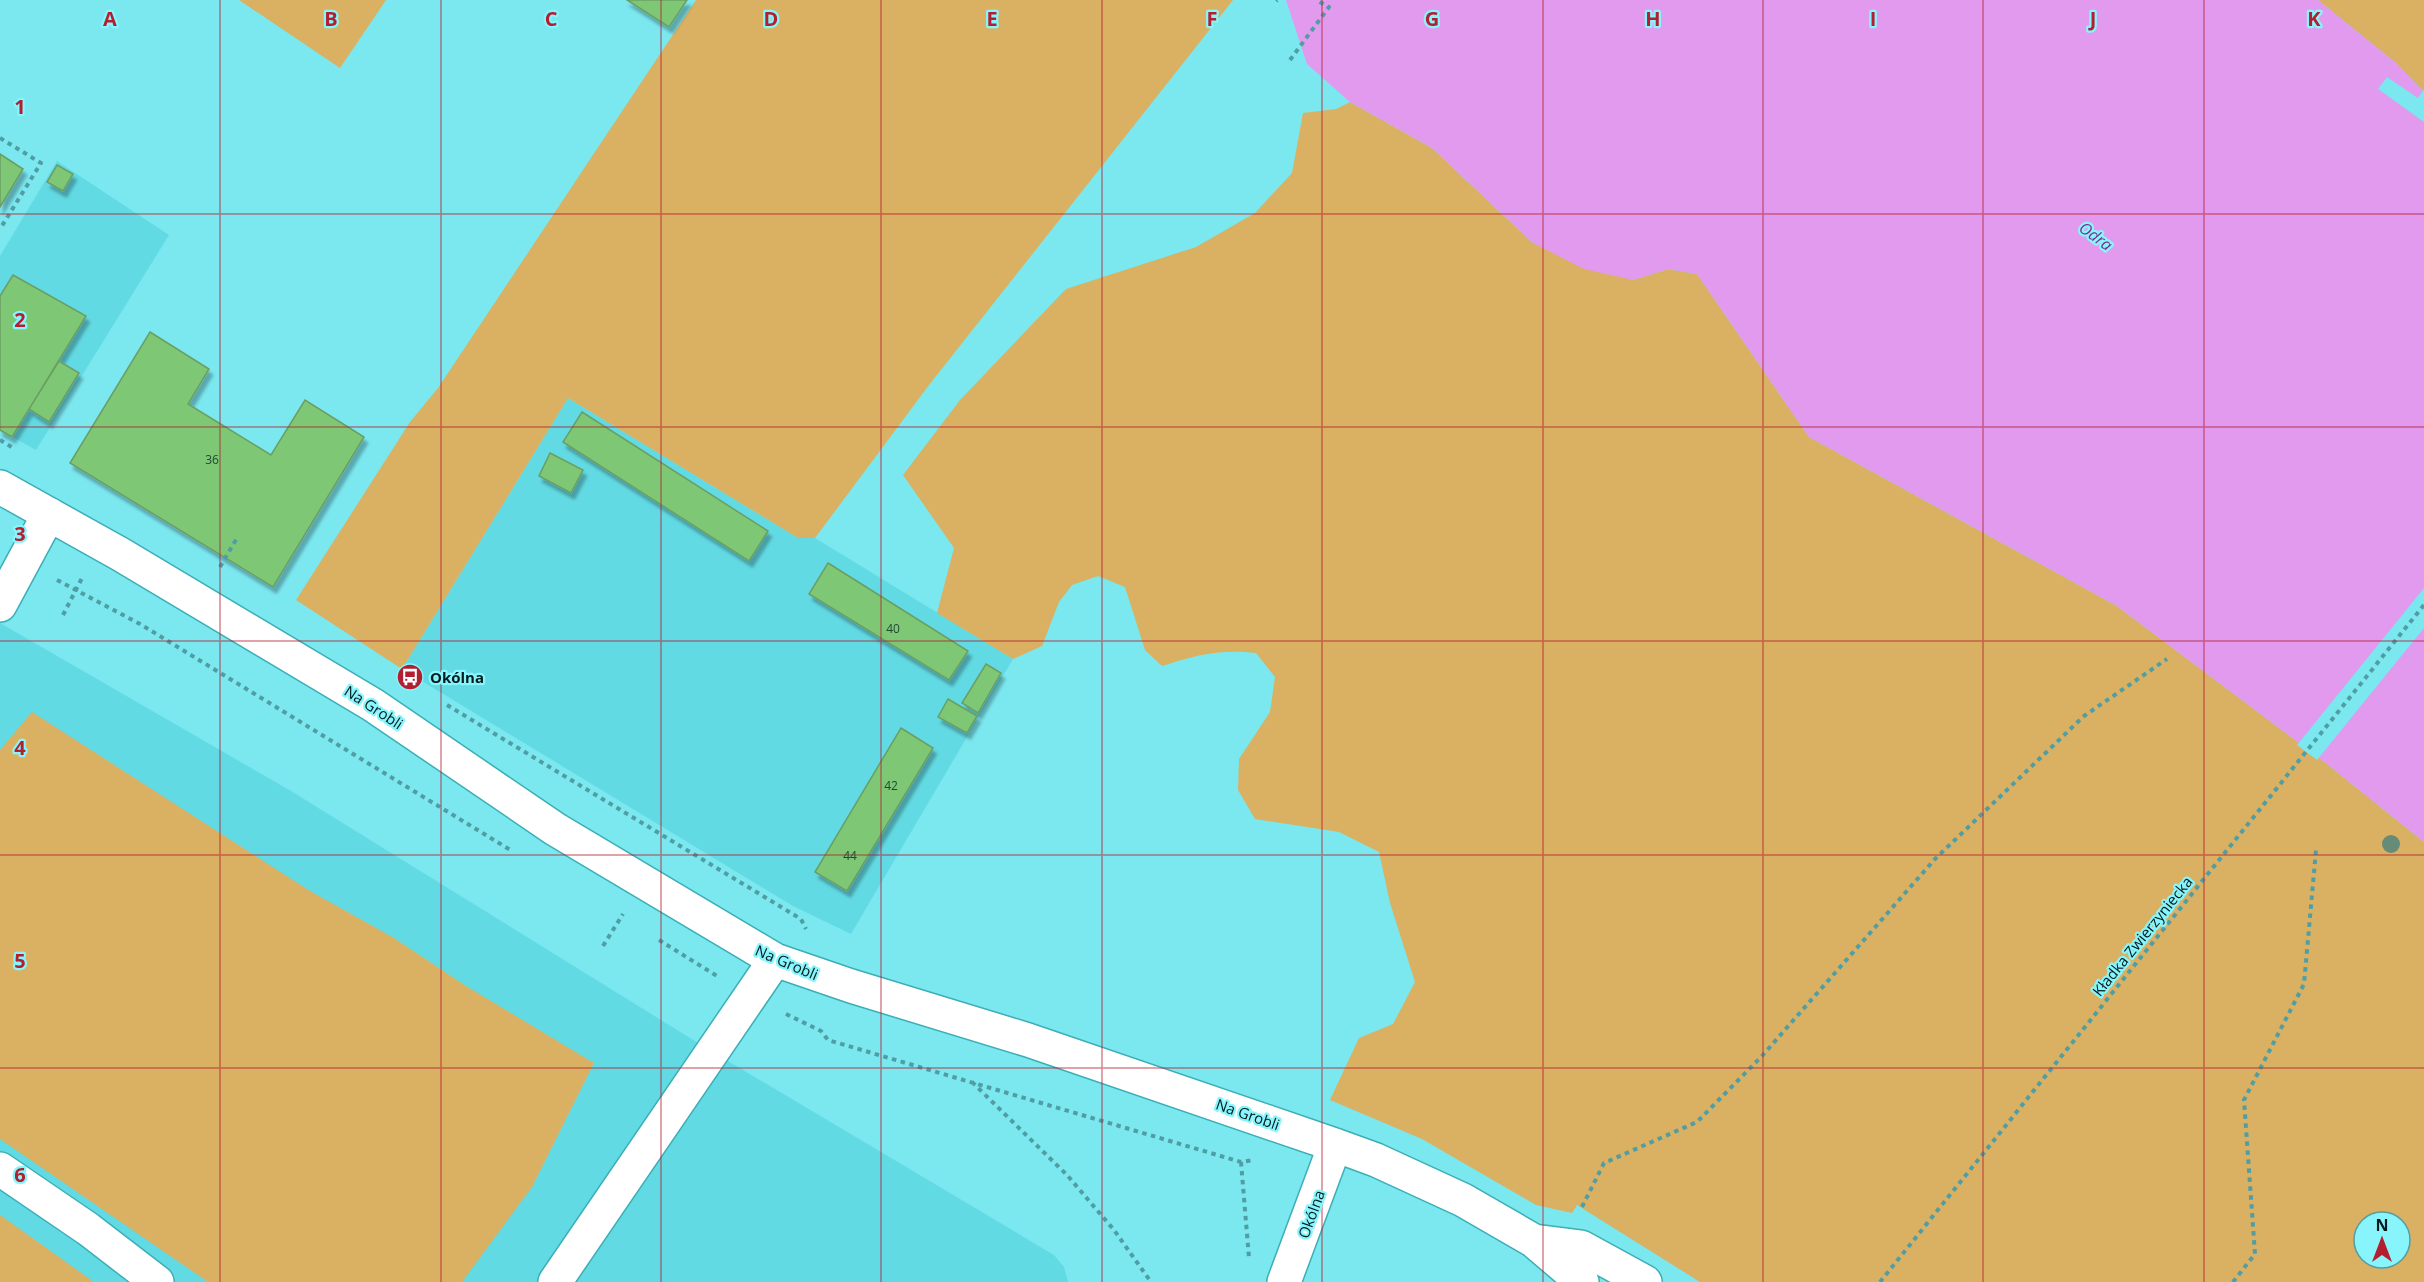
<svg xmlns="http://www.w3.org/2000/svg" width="2424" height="1282" viewBox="0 0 2424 1282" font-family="'Open Sans',sans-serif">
  <defs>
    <filter id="shadow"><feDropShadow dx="3.5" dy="6" stdDeviation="1.5" flood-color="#0004"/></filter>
  </defs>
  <rect width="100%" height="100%" fill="#7be7ef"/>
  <path fill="#62dae3" d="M57 161 169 235 36 450 0 430V256Z
    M568 398 798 538H815L1013 659 851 934 793 906 402 669Z
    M0 623 291 791 711 1051 1054 1255 1064 1267 1068 1282H0Z"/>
  <path fill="#dab062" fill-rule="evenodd" d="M239 0H386L340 68Z
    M696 0H1233L929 385 815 538H798L568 398 402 669 296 600 410 422 438 388Z
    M2318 0H2424V92L2396 63Z
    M1350 102 1432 148 1533 243 1633 280 1668 269 1697 274 1809 437 2117 606 2327 764 2424 842V1282H1700L1577 1205 1572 1213 1536 1205 1422 1139 1330 1100 1359 1038 1393 1024 1415 982 1390 903 1379 852 1339 832 1255 819 1238 790 1239 759 1270 712 1275 677 1256 653C1220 649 1196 655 1162 666L1145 650 1125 587 1098 576 1072 585 1059 602 1042 646 1013 659 937 613 954 548 903 475 960 400 1066 289 1196 247 1255 213 1292 173 1303 113 1336 109ZM2364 1222H2400V1258H2364Z
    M32 712 310 891 394 938 466 986 594 1063 532 1187 462 1282H208L0 1139V750Z
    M0 1215 94 1282H0Z"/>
  <path fill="#e29aee" d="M1286 0H2318L2396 63 2424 92V842L2327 764 2117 606 1809 437 1697 274 1668 269 1633 280 1584 269 1533 243 1432 148 1350 102 1307 64Z"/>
  <path fill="#7be7ef" d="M2387 77 2418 98 2424 89V122L2378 89Z
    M2424 588V628L2317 760 2297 745Z"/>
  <path fill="#7ec874" stroke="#6b9e64" stroke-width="1.5" filter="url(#shadow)" d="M627 0H687L669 27Z
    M0 154 23 169 0 207Z
    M57 165 73 174 63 191 47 182Z
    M13 275 86 316 12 437 0 430V296Z
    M150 332 209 369 188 404 271 455 305 400 364 437 273 587 70 463Z
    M59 361 79 373 49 422 29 409Z
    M582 412 768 531 749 561 563 442Z
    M550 453 583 470 571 493 539 476Z
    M828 563 968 651 949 680 809 594Z
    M986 664 1001 673 978 713 962 703Z
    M948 699 977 716 967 733 938 717Z
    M901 728 933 748 847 891 815 872Z"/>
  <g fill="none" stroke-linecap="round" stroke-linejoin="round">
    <defs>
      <path id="minor" d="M0 487 120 554 373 705 555 829 775 960 851 986 1028 1040 1335 1145 1376 1160 1463 1200 1534 1241 1581 1247 1645 1282
        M0 605 49 514
        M0 1169 88 1229 157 1282
        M1534 1241 1582 1282
        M555 1282 775 960
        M1284 1282 1335 1145"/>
    </defs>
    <use href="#minor" stroke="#3caeb6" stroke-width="36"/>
    <path stroke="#509ea4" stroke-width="4" stroke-dasharray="4.5 4.5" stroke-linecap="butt" d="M1276 1 1277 0
      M1290 60 1329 7 1316 0
      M0 138 41 163 0 229
      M0 440 15 449
      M220 567 237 538
      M57 580 140 624 512 851
      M63 615 82 578
      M447 705 801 919 806 929
      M659 940 717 976
      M603 946 623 914
      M786 1014 821 1031 828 1040 1241 1162 1253 1160
      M972 1082 1067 1175 1114 1230 1151 1282
      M1241 1162 1249 1258
      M1582 1207 1604 1163 1697 1122 1762 1056 1935 859 2084 716 2167 659
      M1880 1282 2424 605
      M2233 1282 2255 1254 2244 1100 2304 984 2316 850"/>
    <use href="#minor" stroke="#fff" stroke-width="33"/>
  </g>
  <circle fill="#668b76" cx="2391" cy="844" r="9"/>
  <path fill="none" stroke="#b21f30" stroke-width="1.5" stroke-opacity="0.55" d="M220 0V1282M441 0V1282M661 0V1282M881 0V1282M1102 0V1282M1322 0V1282M1543 0V1282M1763 0V1282M1983 0V1282M2204 0V1282M0 214H2424M0 427H2424M0 641H2424M0 855H2424M0 1068H2424"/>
  <defs>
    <symbol id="bus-disc" viewBox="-11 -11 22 22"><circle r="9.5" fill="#b21f30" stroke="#88f5fc"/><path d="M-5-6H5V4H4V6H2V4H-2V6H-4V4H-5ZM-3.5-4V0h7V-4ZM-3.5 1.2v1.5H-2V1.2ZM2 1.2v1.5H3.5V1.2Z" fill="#fff"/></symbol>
  </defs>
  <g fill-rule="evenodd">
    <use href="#bus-disc" x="395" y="662" width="30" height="30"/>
  </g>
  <g text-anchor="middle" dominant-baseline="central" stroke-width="4.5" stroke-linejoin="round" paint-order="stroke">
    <g font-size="12" fill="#224734">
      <text x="212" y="459">36</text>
      <text x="893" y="628">40</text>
      <text x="891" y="785">42</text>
      <text x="850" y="855">44</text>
    </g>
    <g font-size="15" font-weight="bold" fill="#041c1e" stroke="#88f5fc" text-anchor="start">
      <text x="430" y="677">Okólna</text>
    </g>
    <g font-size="15" fill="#041c1e" stroke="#88f5fc">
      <text transform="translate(374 707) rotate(33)">Na Grobli</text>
      <text transform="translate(2142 936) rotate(-51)">Kładka Zwierzyniecka</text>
      <text transform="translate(787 962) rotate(23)">Na Grobli</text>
      <text transform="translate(1248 1114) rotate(19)">Na Grobli</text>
      <text transform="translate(1311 1214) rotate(-70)">Okólna</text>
    </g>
    <g font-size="16" font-style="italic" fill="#802c8e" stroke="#88f5fc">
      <text transform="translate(2096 236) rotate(36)">Odra</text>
    </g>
  </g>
  <g font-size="20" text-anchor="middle" font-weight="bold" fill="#b21f30" stroke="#88f5fc" stroke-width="4.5" stroke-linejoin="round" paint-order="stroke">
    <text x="110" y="26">A</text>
    <text x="331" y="26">B</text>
    <text x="551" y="26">C</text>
    <text x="771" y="26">D</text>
    <text x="992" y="26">E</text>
    <text x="1212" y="26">F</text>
    <text x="1432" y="26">G</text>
    <text x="1653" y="26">H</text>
    <text x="1873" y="26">I</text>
    <text x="2093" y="26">J</text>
    <text x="2314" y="26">K</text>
    <text x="20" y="114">1</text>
    <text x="20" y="327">2</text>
    <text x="20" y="541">3</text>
    <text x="20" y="755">4</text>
    <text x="20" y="968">5</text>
    <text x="20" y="1182">6</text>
  </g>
  <g transform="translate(2382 1240)"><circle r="28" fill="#88f5fc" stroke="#539ea3" stroke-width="1.5"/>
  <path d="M0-4.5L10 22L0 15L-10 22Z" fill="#b21f30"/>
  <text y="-9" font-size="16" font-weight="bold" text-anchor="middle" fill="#041c1e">N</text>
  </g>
</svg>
